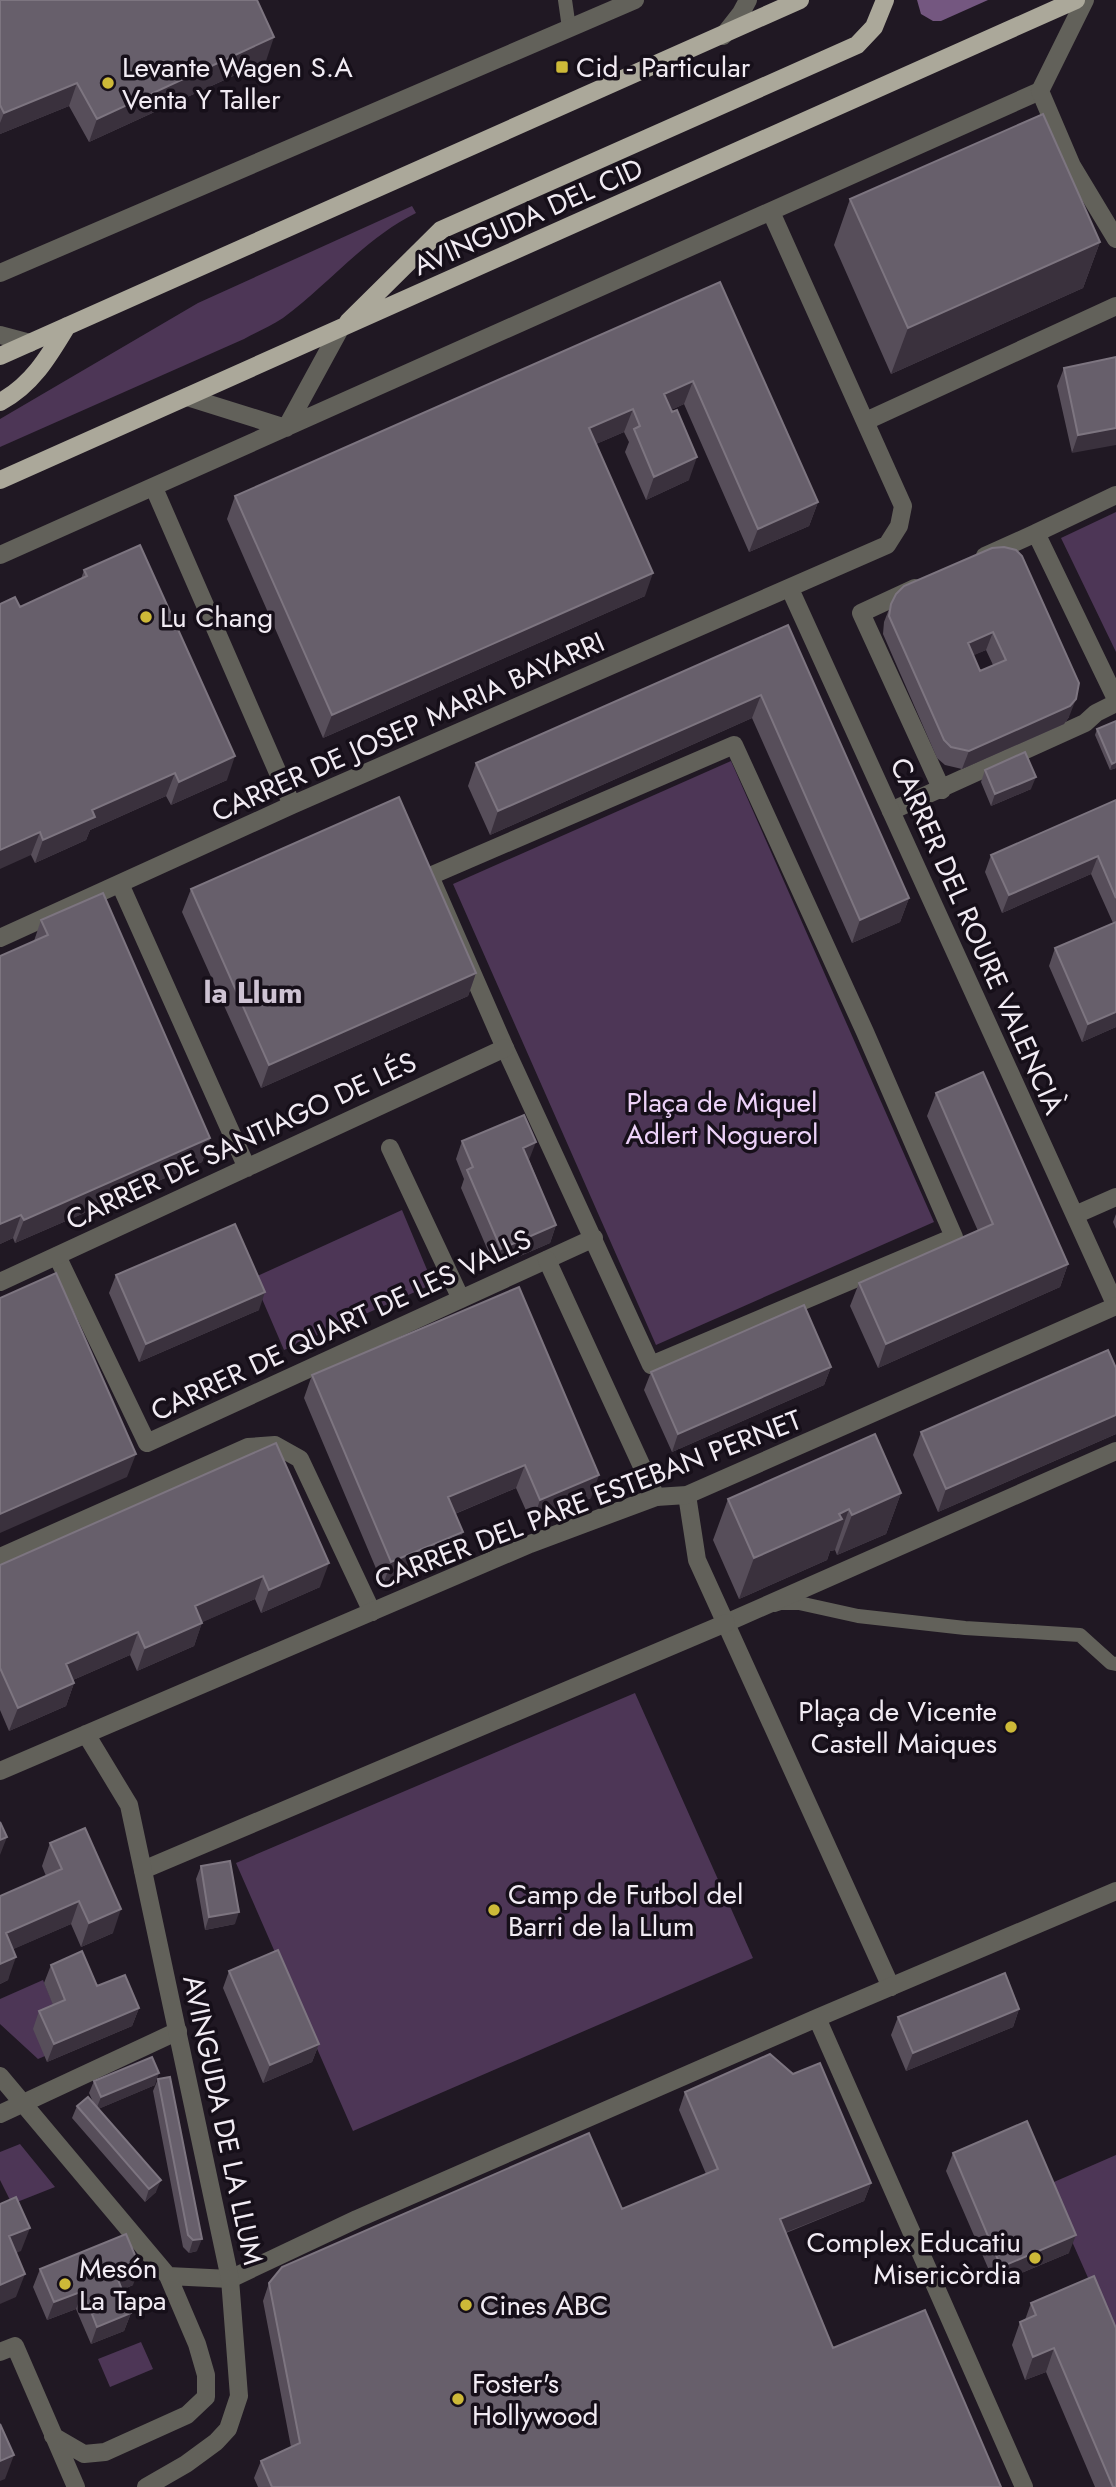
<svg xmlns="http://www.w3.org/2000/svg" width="1116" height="2487" viewBox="0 0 1116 2487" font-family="Jost,sans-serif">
  <rect width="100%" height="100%" fill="#201823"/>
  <path fill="#4d3656" d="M412 206 416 213C364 239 329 284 283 318 271 326 257 332 244 339L0 447V419L198 303Z
    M1116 512V652L1061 538Z
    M731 761 934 1222 656 1345 453 884Z
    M402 1210 433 1284 284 1350 253 1278Z
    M635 1693 753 1958 353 2131 236 1863Z
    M43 1980 59 2018 45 2056 38 2059 0 2024V1999Z
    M20 2144 55 2187 12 2204 0 2180V2152Z
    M1116 2155V2341L1047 2185Z
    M141 2342 153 2369 110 2387 98 2359Z"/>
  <path fill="#745780" d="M917 0H988L941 21H933L921 14Z"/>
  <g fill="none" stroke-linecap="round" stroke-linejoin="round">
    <path stroke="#62615a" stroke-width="14" d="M565 0 569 28
      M774 1605 780 1603H799L858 1616 965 1628 1080 1635 1111 1663 1116 1664"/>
    <path stroke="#62615a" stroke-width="18" d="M1116 495 1036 533 1116 699
      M985 556 1036 533
      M915 588 861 613 942 790
      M734 745 865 1032 954 1237 651 1365 505 1048 430 876Z
      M891 811 1085 723 1096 713 1116 703
      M390 1148 461 1299
      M57 1256 147 1443 594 1238
      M687 1495 697 1560 891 1987
      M726 1623 1116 1451"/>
    <path stroke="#62615a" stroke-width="18" d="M723 36 741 13 748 0
      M0 273 635 0
      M0 335 30 343
      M187 397 286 428 340 329
      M866 421 1116 306
      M154 488 292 805
      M0 555 1040 91
      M790 589 1116 1306
      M120 884 247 1168
      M0 938 292 805 887 545 899 526 903 506 771 212
      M1075 1215 1116 1197
      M547 1260 656 1497
      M0 1282 505 1048
      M0 1557 248 1447 275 1445 300 1459 372 1612
      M143 1870 726 1623
      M817 2018 1024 2487
      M0 2076 168 2276 197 2344 206 2375V2397L187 2415 105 2452 84 2454 53 2436
      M0 2114 178 2031
      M168 2276 230 2279 357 2219 817 2018 1116 1891
      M0 2352 15 2346 76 2487"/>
    <path stroke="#62615a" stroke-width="18" d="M1085 0 1040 91 1072 166 1116 239
      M86 1734 129 1805 230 2279 239 2396 228 2429 216 2442 186 2464 146 2487
      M0 1771 530 1544 656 1497 687 1495 1116 1306"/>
    <path stroke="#aba89a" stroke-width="18" d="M348 322 441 230 857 45 874 27 885 0
      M0 356 800 0
      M0 402C32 385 49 356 67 326
      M0 480 1076 0"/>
  </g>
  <path fill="#574e5a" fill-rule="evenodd" d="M0 0 266 61 89 142 69 106 0 134Z
    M850 199 1100 242 1083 288 891 374 834 245Z
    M720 282 818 502 809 526 749 552 684 404 671 410 689 480 646 500 625 452 629 442 624 432 596 444 645 596 323 738 227 519 235 496Z
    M1116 357 1072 453 1057 386 1064 368Z
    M992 548 1069 717 1064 724 962 769 945 765 937 758 883 634 884 622 891 604ZM986 650 993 665 980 671 973 655Z
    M84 570 227 780 171 805 166 796 90 830 86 840 35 863 31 855 20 607 81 579Z
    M788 625 909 898 900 922 852 943 752 718 490 835 468 786 476 763Z
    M1097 729 1116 768 1110 770 1095 735Z
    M985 770 1031 789 991 806 981 782Z
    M1116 800V1027L1082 1042 1049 966 1055 948 1113 923 1091 874 1002 913 985 872 991 855Z
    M191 889 476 973 468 996 261 1088 182 912Z
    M41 920 210 1138 202 1162 15 1243 13 1238 0 1244V956L34 941Z
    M936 1093 1068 1264 1060 1287 878 1368 850 1306 859 1283 978 1231 927 1116Z
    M462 1141 529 1160 556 1225 550 1243 495 1267 461 1188 464 1179 456 1159Z
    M1116 1214V1229L1113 1222Z
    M116 1275 259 1310 139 1362 109 1293Z
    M519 1287 591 1498 532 1524 516 1488 455 1514 454 1555 383 1585 304 1398 312 1375Z
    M831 1367 824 1385 672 1452 644 1390 651 1372Z
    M1116 1368V1434L938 1512 913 1455 921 1432Z
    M276 1443 320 1587 261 1613 255 1599 202 1622 194 1646 137 1671 130 1655 73 1680 74 1683 66 1706 9 1731 0 1710V1565Z
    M901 1493 886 1534 837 1555 835 1550 830 1551 827 1560 739 1599 713 1540 728 1499Z
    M50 1843 113 1933 81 1947 71 1924 13 1949 8 1980 0 1984V1896L46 1876 42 1866Z
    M201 1866 235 1924 205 1930 196 1879Z
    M51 1965 97 1986 139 2008 132 2026 47 2062 33 2029 39 2011 53 2005 44 1983Z
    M229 1971 319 2044 312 2062 263 2083 223 1988Z
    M1019 2009 1013 2027 906 2071 891 2035 898 2017Z
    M158 2079 197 2251 189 2253 183 2247 153 2091Z
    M94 2081 155 2085 98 2109 156 2192 145 2202 72 2118 77 2106 93 2102 89 2093Z
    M685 2092 871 2183 864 2201 786 2233 833 2348 1001 2487H258L254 2478 261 2461 291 2447 263 2301 269 2283 622 2209 706 2174 679 2110Z
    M953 2153 1069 2253 995 2284 946 2171Z
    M40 2269 133 2285 122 2290 131 2313 124 2331 91 2344 76 2309 47 2320 33 2287Z
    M1094 2276 1116 2487H1095L1046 2372 1025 2380 1012 2345 1020 2322 1025 2320 1031 2303Z"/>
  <path fill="#3a313d" d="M274 37 266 61 89 142 97 119Z
    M77 83 69 106 0 134V123L4 113Z
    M1100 242 1083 288 891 374 908 328Z
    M693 381 684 404 656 417 664 394Z
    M633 409 624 432 580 451 589 428Z
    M1116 428V445L1072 453 1078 435Z
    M697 457 689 480 646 500 654 477Z
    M818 502 809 526 749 552 758 529Z
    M653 573 645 596 323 738 332 715Z
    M993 632 986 650 961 661 968 643Z
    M761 695 752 718 490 835 498 811Z
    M1076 699 1069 717 1064 724 962 769 969 751Z
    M235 756 227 780 171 805 179 782Z
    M1116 762V768L1110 770 1112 764Z
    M175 773 166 796 90 830 86 840 35 863 43 840 92 810Z
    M1036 777 1031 789 991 806 995 794Z
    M40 832 31 855 0 869V850Z
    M1098 856 1091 874 1002 913 1009 895Z
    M909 898 900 922 852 943 860 920Z
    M476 973 468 996 261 1088 269 1065Z
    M1116 1012V1027L1082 1042 1088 1024Z
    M210 1138 202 1162 15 1243 24 1220Z
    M536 1142 529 1160 517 1166 523 1148Z
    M21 1215 13 1238 0 1244V1224Z
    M556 1225 550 1243 495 1267 501 1249Z
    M1068 1264 1060 1287 878 1368 886 1344Z
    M265 1292 259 1310 139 1362 146 1344Z
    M831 1367 824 1385 672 1452 678 1434Z
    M1116 1415V1434L938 1512 946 1489Z
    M136 1454 127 1477 0 1533V1514Z
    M525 1465 516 1488 440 1520 448 1497Z
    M599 1475 591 1498 532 1524 540 1500Z
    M901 1493 886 1534 837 1555 852 1515Z
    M849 1509 835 1550 830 1551 827 1560 739 1599 754 1558Z
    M463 1532 454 1555 383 1585 391 1562Z
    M329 1563 320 1587 261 1613 269 1590Z
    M263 1576 255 1599 187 1629 195 1606Z
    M202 1623 194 1646 137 1671 145 1648Z
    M138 1632 130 1655 57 1687 66 1664Z
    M74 1683 66 1706 9 1731 18 1708Z
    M7 1837 0 1855V1840Z
    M79 1901 71 1924 0 1955 6 1933Z
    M121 1909 113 1933 81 1947 89 1923Z
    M239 1912 235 1924 205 1930 209 1917Z
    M16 1957 8 1980 0 1984V1964Z
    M139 2008 132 2026 47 2062 54 2044Z
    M1019 2009 1013 2027 906 2071 913 2053Z
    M319 2044 312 2062 263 2083 270 2065Z
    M159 2073 155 2085 96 2110 101 2097Z
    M161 2180 156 2192 145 2202 149 2189Z
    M871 2183 864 2201 774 2237 780 2219Z
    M30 2228 21 2251 0 2260 9 2236Z
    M1076 2235 1069 2253 995 2284 1001 2267Z
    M202 2239 197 2251 189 2253 193 2240Z
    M140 2267 133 2285 110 2295 117 2277Z
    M25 2274 16 2297 0 2304V2285Z
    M83 2291 76 2309 47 2320 54 2302Z
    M131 2313 124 2331 91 2344 97 2327Z
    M1054 2348 1046 2372 1025 2380 1033 2357Z
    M14 2455 5 2479 0 2481V2461Z"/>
  <path fill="#675f6b" stroke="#7d7580" stroke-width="2" fill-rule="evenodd" d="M0 0H257L274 37 97 119 77 83 4 113 0 105Z
    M1043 114 1100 242 908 328 850 199Z
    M720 282 818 502 758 529 693 381 664 394 672 412 677 410 697 457 654 477 634 429 640 426 633 409 589 428 653 573 332 715 235 496Z
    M1116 357V428L1078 435 1064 368Z
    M140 545 235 756 179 782 175 773 92 810 95 817 43 840 40 832 0 850V604L15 597 20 607 87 576 84 570Z
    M1004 547 1016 550 1022 556 1079 683 1076 699 1070 706 969 751 951 747 944 740 889 616 891 604 896 594 904 586 992 548ZM993 632 1006 660 980 671 968 643Z
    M788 625 909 898 860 920 761 695 498 811 476 763Z
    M1116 721V762L1112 764 1097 729Z
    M1025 752 1036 777 995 794 985 770Z
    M399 797 476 973 269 1065 191 889Z
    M1116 800V898L1098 856 1009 895 991 855Z
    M103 893 210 1138 24 1220 21 1215 0 1224V956L48 935 41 920Z
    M1116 922V1012L1088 1024 1055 948Z
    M983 1072 1068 1264 886 1344 859 1283 993 1224 936 1093Z
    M524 1115 536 1142 523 1148 556 1225 501 1249 467 1170 473 1167 462 1141Z
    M235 1224 265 1292 146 1344 116 1275Z
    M56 1273 136 1454 0 1514V1298Z
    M519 1287 599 1475 540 1500 525 1465 448 1497 463 1532 391 1562 312 1375Z
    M804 1305 831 1367 678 1434 651 1372Z
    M1108 1350 1116 1368V1415L946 1489 921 1432Z
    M875 1434 901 1493 852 1515 849 1509 839 1514 842 1519 754 1558 728 1499Z
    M276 1443 329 1563 269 1590 263 1576 195 1606 202 1623 145 1648 138 1632 66 1664 74 1683 18 1708 0 1668V1565Z
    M0 1822 7 1837 0 1840Z
    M85 1828 121 1909 89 1923 79 1901 6 1933 16 1957 0 1964V1896L62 1869 50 1843Z
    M230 1861 239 1912 209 1917 201 1866Z
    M278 1950 319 2044 270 2065 229 1971Z
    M82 1951 97 1986 125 1975 139 2008 54 2044 39 2011 65 2000 51 1965Z
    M1005 1973 1019 2009 913 2053 898 2017Z
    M770 2054 793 2074 820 2063 871 2183 780 2219 833 2348 925 2310 1001 2487H272L261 2461 300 2443 269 2283 282 2267 589 2133 622 2209 718 2169 685 2092Z
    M152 2057 159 2073 101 2097 94 2081Z
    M170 2077 202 2239 193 2240 188 2235 158 2079Z
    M88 2097 161 2180 149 2189 77 2106Z
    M1027 2121 1076 2235 1001 2267 953 2153Z
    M16 2197 30 2228 9 2236 25 2274 0 2285V2204Z
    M126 2234 140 2267 117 2277 131 2313 97 2327 83 2291 54 2302 40 2269Z
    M1094 2276 1116 2328V2487H1113L1054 2348 1033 2357 1020 2322 1036 2315 1031 2303Z
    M0 2424 14 2455 0 2461Z"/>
  <g fill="#cdb938" stroke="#160f19" stroke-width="2.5">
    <rect x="555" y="60" width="14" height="14" rx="3.5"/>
    <circle cx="108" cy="83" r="7"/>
    <circle cx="146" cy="617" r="7"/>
    <circle cx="1011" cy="1727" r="7"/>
    <circle cx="494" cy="1910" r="7"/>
    <circle cx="1035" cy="2258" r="7"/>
    <circle cx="65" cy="2284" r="7"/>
    <circle cx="466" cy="2305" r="7"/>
    <circle cx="458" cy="2399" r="7"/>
  </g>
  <g text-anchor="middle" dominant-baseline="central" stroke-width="7" stroke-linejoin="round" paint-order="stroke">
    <g font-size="28" fill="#f1ebf3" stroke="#160f19" text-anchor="start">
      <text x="122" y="67">Levante Wagen S.A<tspan x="122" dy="32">Venta Y Taller</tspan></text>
      <text x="576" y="67">Cid - Particular</text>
      <text x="160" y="617">Lu Chang</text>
      <text x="997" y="1711" text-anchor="end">Plaça de Vicente<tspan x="997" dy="32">Castell Maiques</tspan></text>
      <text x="508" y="1894">Camp de Futbol del<tspan x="508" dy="32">Barri de la Llum</tspan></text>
      <text x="1021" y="2242" text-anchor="end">Complex Educatiu<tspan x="1021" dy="32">Misericòrdia</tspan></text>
      <text x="79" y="2268">Mesón<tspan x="79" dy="32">La Tapa</tspan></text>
      <text x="480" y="2305">Cines ABC</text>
      <text x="472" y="2383">Foster's<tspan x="472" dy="32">Hollywood</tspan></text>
    </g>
    <g font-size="28" fill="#f1ebf3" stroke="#160f19">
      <text transform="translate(528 217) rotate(-24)">AVINGUDA DEL CID</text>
      <text transform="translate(408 727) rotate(-24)">CARRER DE JOSEP MARIA BAYARRI</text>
      <text transform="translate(977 936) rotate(66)">CARRER DEL ROURE VALENCIÀ</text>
      <text transform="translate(241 1141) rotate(-25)">CARRER DE SANTIAGO DE LÉS</text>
      <text transform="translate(341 1325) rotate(-25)">CARRER DE QUART DE LES VALLS</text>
      <text transform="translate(588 1500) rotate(-21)">CARRER DEL PARE ESTEBAN PERNET</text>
      <text transform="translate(223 2120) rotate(78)">AVINGUDA DE LA LLUM</text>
    </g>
    <g font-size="28" fill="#edd2f9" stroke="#160f19">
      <text x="722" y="1102">Plaça de Miquel<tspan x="722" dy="32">Adlert Noguerol</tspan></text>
    </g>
    <g font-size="30" font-weight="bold" fill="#cec3d3" stroke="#160f19">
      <text x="253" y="992">la Llum</text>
    </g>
  </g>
</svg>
